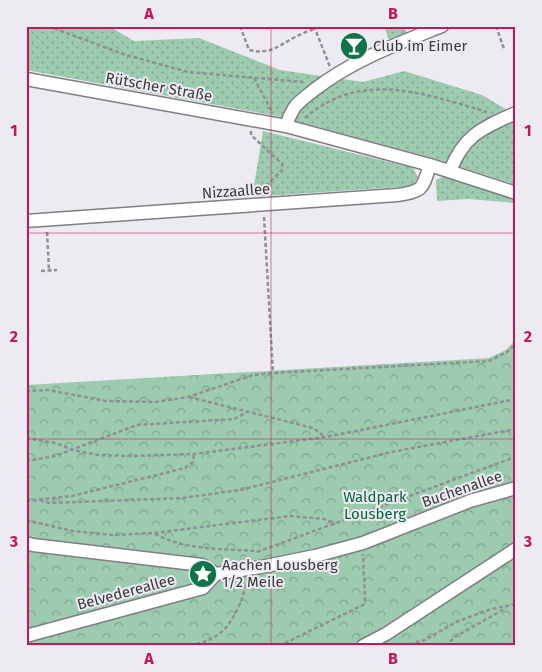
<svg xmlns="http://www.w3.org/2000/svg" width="542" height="672" viewBox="0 0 542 672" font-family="'Fira Sans',sans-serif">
  <defs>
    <pattern id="grass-dots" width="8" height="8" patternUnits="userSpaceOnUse" patternTransform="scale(1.25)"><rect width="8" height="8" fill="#9ccbb0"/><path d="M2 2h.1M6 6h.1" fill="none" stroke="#80a690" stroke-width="1.8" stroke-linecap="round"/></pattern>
    <pattern id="forest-crowns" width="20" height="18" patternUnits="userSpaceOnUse" patternTransform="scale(1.25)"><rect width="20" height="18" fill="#9ccbb0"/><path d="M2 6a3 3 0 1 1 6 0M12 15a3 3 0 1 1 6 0" fill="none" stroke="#80a690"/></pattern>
  </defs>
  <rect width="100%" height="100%" fill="#edebf1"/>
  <path fill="url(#grass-dots)" d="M26 26H109L134 41 199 38 280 70 363 82 404 71 482 95 516 115V185L433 158 277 116 26 70Z
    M384 26H404L407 33 392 40 388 38Z
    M263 131 413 168 418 177 412 186 252 197Z
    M446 175 516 198 515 203 468 199 437 201 436 180Z"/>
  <path fill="url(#forest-crowns)" d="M516 339V646H26V385L489 358 506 350Z"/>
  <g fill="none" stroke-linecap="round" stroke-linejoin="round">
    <defs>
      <path id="minor" d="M26 79 286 126 430 165 516 193
        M286 126C288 120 291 113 294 108 299 101 307 96 314 90 353 60 397 44 442 26
        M450 171C464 135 482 128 516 113
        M26 221 397 195C424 191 422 189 430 165
        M26 543 33 545 202 565 216 574
        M216 574 261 567 315 556 363 543 470 501 516 488
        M26 636 203 588 216 574
        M363 646 386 634 516 549"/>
    </defs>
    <use href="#minor" stroke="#807e83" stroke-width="15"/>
    <path stroke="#908f93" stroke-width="2.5" stroke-dasharray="4 2.5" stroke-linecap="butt" d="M48 26 123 54 188 72 303 82
      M240 26 249 50C270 55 278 46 295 37 301 34 308 31 314 29
      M314 26 330 67
      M496 26 504 49
      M361 27 362 26
      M254 78 271 110
      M305 118C361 69 425 94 487 112
      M251 131V135L282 164 283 169 262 190V194
      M264 217 273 373
      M47 232 49 270
      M41 271 57 270
      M26 391 48 390 106 401 155 402 188 397 253 375 273 373 489 361 507 352 516 344
      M189 397 313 428 324 436
      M26 438 56 443 73 450 98 455 132 456 194 454 326 437 516 399
      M26 461 55 456 137 425 234 419 247 412
      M40 500 49 503 182 498 240 490 391 452 516 429
      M26 501 72 496 185 468 193 462 194 454
      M26 520 72 531 114 535 154 533 290 516 324 519 335 523
      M155 534C184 550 224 549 257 551
      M257 552 510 459 516 458
      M190 646C216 639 226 633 238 608 242 599 245 592 245 582
      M279 646 363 605 365 599 363 554
      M403 646 425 640 456 622 491 609 516 604
      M445 646 455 637 506 608
      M506 646 516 643"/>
    <use href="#minor" stroke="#fff" stroke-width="12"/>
  </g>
  <path fill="none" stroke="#c2185b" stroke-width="1" stroke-opacity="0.55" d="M271 26V646M26 233H516M26 439H516"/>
  <defs>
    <symbol id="bar-disc" viewBox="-11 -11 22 22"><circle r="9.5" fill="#10744b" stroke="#edebf1"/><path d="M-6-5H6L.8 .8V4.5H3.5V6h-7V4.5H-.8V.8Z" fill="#fff"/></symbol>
    <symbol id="sight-disc" viewBox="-11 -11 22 22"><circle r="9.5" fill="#10744b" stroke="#edebf1"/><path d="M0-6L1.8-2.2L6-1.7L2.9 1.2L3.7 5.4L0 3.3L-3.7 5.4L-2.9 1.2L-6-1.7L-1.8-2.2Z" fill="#fff"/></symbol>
  </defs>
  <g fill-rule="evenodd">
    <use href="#bar-disc" x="338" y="30" width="32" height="32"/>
    <use href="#sight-disc" x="187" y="558" width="32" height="32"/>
  </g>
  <g text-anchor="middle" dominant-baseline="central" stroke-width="4" stroke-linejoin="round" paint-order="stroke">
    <g font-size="15" fill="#3b3b3d" stroke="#edebf1" text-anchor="start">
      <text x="373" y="46">Club im Eimer</text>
      <text x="222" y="565">Aachen Lousberg<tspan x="222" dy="17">1/2 Meile</tspan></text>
    </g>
    <g font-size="15" fill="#3b3b3d" stroke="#edebf1">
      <text transform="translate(159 87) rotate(10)">Rütscher Straße</text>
      <text transform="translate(236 191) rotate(-4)">Nizzaallee</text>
      <text transform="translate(462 489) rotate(-19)">Buchenallee</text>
      <text transform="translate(126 592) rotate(-15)">Belvedereallee</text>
    </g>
    <g font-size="15" fill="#046540" stroke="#edebf1">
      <text x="375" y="497">Waldpark<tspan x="375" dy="17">Lousberg</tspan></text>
    </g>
  </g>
  <rect width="542" height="672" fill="none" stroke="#edebf1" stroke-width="55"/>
  <rect x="28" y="28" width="486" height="616" fill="none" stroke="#c2185b" stroke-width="2"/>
  <g font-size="16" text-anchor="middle" font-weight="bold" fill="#c2185b">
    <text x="149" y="19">A</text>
    <text x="393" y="19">B</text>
    <text x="14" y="136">1</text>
    <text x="528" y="136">1</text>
    <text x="14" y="342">2</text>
    <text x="528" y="342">2</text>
    <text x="14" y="547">3</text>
    <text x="528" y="547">3</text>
    <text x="149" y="664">A</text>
    <text x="393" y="664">B</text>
  </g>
</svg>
